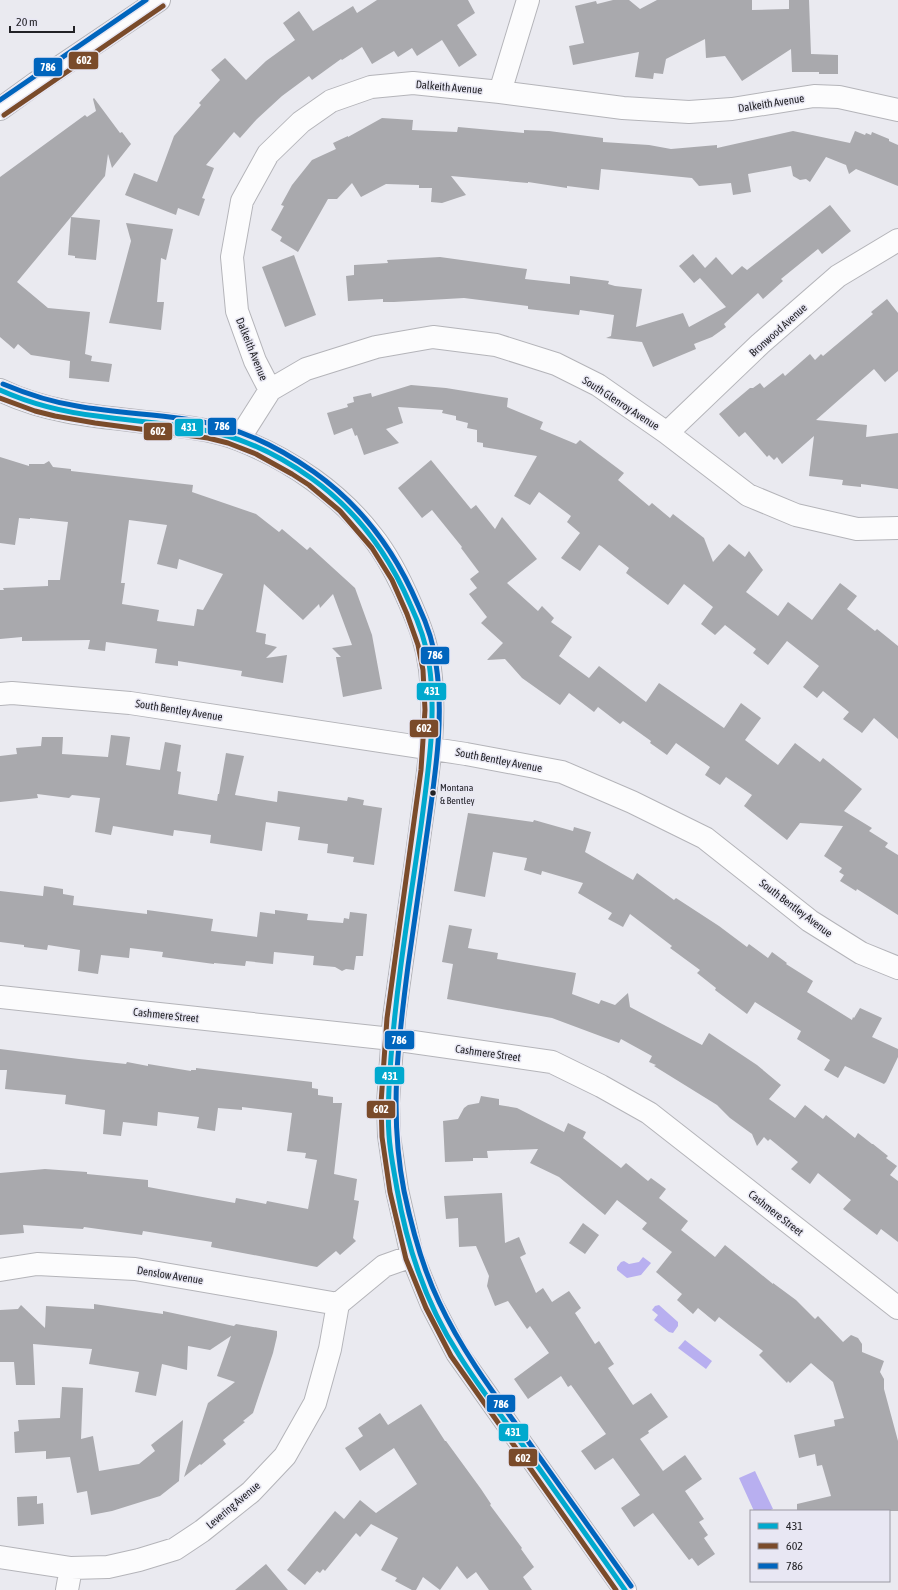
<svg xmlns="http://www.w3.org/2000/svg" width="898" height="1590" viewBox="0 0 898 1590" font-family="'Asap Condensed',sans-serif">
  <rect width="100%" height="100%" fill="#eaeaf0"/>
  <path fill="#b8aff0" d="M643 1257 651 1263 641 1275 627 1278 617 1270V1267L621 1262 624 1261 629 1264 639 1262Z
    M659 1305 678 1322V1326L673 1333 669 1332 654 1320 658 1315 652 1310 655 1306Z
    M685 1340 712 1361 706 1369 678 1348Z
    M755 1471 773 1509 768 1511H754L739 1478Z"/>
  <path fill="#a9a9ad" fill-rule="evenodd" d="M377 0H468L475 13 457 25 477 55 459 67 442 40 417 56 412 48 398 57 394 51 372 64 362 47 342 60 341 59 312 80 309 76 282 96 257 119 240 138 234 132 206 165 214 168 202 198 205 199 199 216 178 208 176 215 125 195 134 173 157 182 174 136 201 105 199 103 220 80 211 70 225 58 246 80 266 61 295 40 283 23 299 11 313 31 353 6 357 13Z
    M613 0H629L640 9 657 0H752V10L789 9V0H809L811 54 838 55V74H819V72H792L791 49 742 81 725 56 706 58 705 39 666 59 663 74 654 73 653 79 635 77 639 52 573 65 569 46 584 43 575 6 596 1 597 4Z
    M94 98 120 133 122 132 131 144 112 168 108 154 105 176 17 282 48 308 90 312 85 354 92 356 91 361 112 364 109 382 69 378 70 361 31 355 18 344 14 349 0 337V177L85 115 87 117 96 111 93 99Z
    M382 118 413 120 412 130 457 132 458 127 524 133V130L549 131 603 138V142L649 145 671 149 717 145V148L793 131 850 143 855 131 865 135 866 133 871 135 872 132 889 139V141L898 145V186L856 169 849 174 846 165 826 157 810 182 806 179 800 180 793 176 791 166 748 174 751 192 733 195 731 183 699 186 692 178 601 169 599 190 567 186V188L528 182V183L451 176 466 195 442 203 431 202 432 188H419V185L386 184 361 197 352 183 337 199H328L298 252 280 241 282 237 271 230 284 206 281 205 292 185 312 160 336 149 333 143 348 136V137Z
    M830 205 851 231 822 254 818 249 781 279 783 281 763 299 758 293 724 324 726 327 712 337 694 344 696 349 653 367 642 342 606 338 611 336 614 315 580 310 579 315 528 309V306L464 298 394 302H383V299L348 301 346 276 354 275V265L388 263 387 260 440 257 527 269 525 279 570 284V276L609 281 608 284 615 286 642 289 636 327 683 313 689 327 726 307 700 278 694 283 679 266 693 254 705 268 716 257 732 275 742 266 747 270Z
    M71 217 100 220 96 260 75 258V256L68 255Z
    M126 223 173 229 166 260 161 258 157 302H164L161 330 109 323 131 241Z
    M294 255 316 315 285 327 262 267Z
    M887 299 898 313V371L885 382 874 369 816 420 867 425 866 437 898 433V489L861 484V487L842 485 843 480 809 476 814 436 782 464 777 457 774 460 769 455 767 457 745 432 739 437 719 414 750 388H753L760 383 764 388 783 373 785 376 810 354 815 360 821 354 823 356 873 314 871 312Z
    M411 385 446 388 508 398 507 407 543 422 540 429 576 444 580 440 624 473 618 480 649 506 652 503 670 518 673 514 704 538 713 562 729 544 745 557 749 551 763 570 746 592 778 616 788 602 812 620 840 583 857 596 847 609 875 631 877 629 898 646V739L874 718 862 733 843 719 849 712 823 691 817 698 803 687 819 666 787 641 768 665 753 653 756 649 725 625 715 635 701 624 713 607 684 584 668 605 626 573 629 568 601 546 599 545 580 571 561 558 580 533 567 522 571 516 539 492 530 505 514 496 537 456 483 447V443L477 442V430L467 428 468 423 456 420V416L442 413 443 410 398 407 403 423 386 429 399 443 364 455 357 435 355 436 352 428 334 435 327 413 348 407 347 404 354 402 353 397 371 393 372 397Z
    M0 457 29 466V464H44L49 461 53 467 71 469V471L193 485 192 492 256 514 279 532 282 529 307 550 310 547 355 588 372 635 382 689 343 697 336 657H341L332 648 352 645 333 594 320 608 319 604 303 620 264 584 256 632 266 634 265 644 277 647 266 658 287 655 283 683 241 676 242 671 178 661V666L155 663 157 649 106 642 105 651 88 649 90 640 22 641V637L0 639V590H4L3 588 48 586V580H60L68 522 30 518V519L19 518 15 545 0 543ZM129 520 167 525 157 564 177 569 179 559 223 574 203 610 197 609 194 626 157 621 159 610 122 604 125 583H121Z
    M431 460 471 509 476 505 495 529 502 517 537 559 507 583 538 611 542 606 554 618 551 622 572 637 559 656 589 678 599 666 646 702 659 683 724 728 741 703 761 718 745 740 778 765 795 743 820 762 823 758 862 789 844 811 872 828 869 831 888 843 885 847 898 855V915L857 889 856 891 840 881 844 875 839 872 842 868 824 856 843 826 800 823 787 840 744 806 752 795 726 777 720 785 705 775 710 767 676 743 667 755 650 743 651 741 623 721 620 724 598 707 594 712 569 693 560 705 522 678 505 659 487 660 503 643 481 623 487 617 469 594 477 588 470 579 479 572 461 548 462 547 432 510 422 518 398 488Z
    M111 735 130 737 126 765 160 770 165 742 181 745 177 771 181 772 178 794 217 801 218 794H219L226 753 244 756 235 795 277 802 278 791 347 801 348 797 364 800 363 805 382 808 374 865 353 862 354 857 327 853 328 844 298 840 300 827 266 822 262 851 210 843 211 835 174 830 173 836 113 826 111 835 95 832 100 798 72 795 69 798 37 794 38 798 0 802V756L17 754 16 748 41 746 42 737H63L62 754 108 757Z
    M468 813 533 822 534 820 573 831 574 827 591 832 585 852 633 880 637 873 674 900 676 898 719 926 747 947 749 944 768 958 772 952 787 963 786 964 813 981 807 992 852 1020 853 1017 854 1018 860 1008 882 1018 872 1037 898 1049V1057L886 1082 884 1084 845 1066 838 1078 824 1070 830 1060 797 1039 801 1031 755 1002 747 1014 715 990 716 988 697 973 700 970 670 948 672 946 630 914 623 927 608 919 612 913 578 893 583 883 542 871 541 875 524 870 527 858 493 852 485 897 454 891Z
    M44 886 63 889V894L74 896 73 905 147 914V910L213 919 211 931 257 937 260 912 275 914V910L308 914 307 920 343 923 344 918 349 919 350 912 367 914 363 956H356L354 970 346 969 342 971 335 967 313 965 314 956 274 952 273 964 246 961 245 966 214 963V964L162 957 163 952 130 948 129 958 101 955 98 974 78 971 80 950 48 945 47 950 24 947V945L0 942V891L43 896Z
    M449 925 472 929 468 948 498 953 497 959 576 973 572 994 599 1004 601 1000 615 1005 628 993 630 1007 702 1045 709 1033 757 1065 781 1085 769 1099 795 1118 805 1105 823 1119 826 1115 855 1138 858 1133 872 1144H873L888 1156 886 1158 897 1166 890 1175 898 1181V1242L881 1229 877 1235 843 1209 851 1200 818 1173 810 1184 791 1169 798 1162 770 1139 768 1141 764 1137 757 1146 752 1134 730 1118 717 1105 654 1066 656 1065 649 1062 652 1056 621 1039 619 1043 552 1018 447 999 453 964 442 962Z
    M0 1049 79 1059 126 1064 127 1062 148 1066V1064L191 1071V1070H196V1068L312 1082V1088L318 1089V1095L333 1097V1103H342L334 1174 357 1179 354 1200 359 1201 353 1238 356 1241 340 1255 336 1251 317 1267 211 1247 212 1242 143 1231 142 1235 84 1227 83 1229 23 1225 24 1233 0 1235V1173L45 1169 87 1172V1174L148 1180V1187L235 1203 236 1198 266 1204 267 1201 308 1209 317 1160 305 1158 306 1153 287 1151 292 1113 242 1107V1110L218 1108 215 1131 197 1128 199 1117 158 1112 157 1126 123 1122 121 1136 103 1134 105 1110 65 1104 66 1095 5 1089 7 1070H0Z
    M481 1096 499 1099V1105L517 1108 564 1132 568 1123 586 1132 583 1138 621 1168 626 1163 648 1181 651 1178 666 1189 659 1198 688 1221 681 1230 715 1257 725 1245 773 1284V1283L796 1300 815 1319 818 1316 843 1342 851 1335 858 1338 862 1344V1352L884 1361 880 1372 884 1379V1389L898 1441V1511H797V1504L831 1496 822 1465 817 1466 815 1454 799 1458 794 1435 835 1426 834 1420 844 1418 833 1382 811 1363 790 1383 788 1381 787 1383 759 1355 763 1351 729 1325 719 1317 715 1322 698 1308 693 1314 677 1300 682 1294 656 1272 672 1252 642 1229 647 1223 617 1200 605 1215 559 1177 530 1163 538 1149 487 1151 488 1158H473V1161L445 1162 443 1121 458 1119 464 1108 468 1105 479 1103Z
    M502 1193 505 1243 519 1237 526 1254 520 1257 536 1293 543 1288 552 1302 569 1291 581 1308 575 1313 595 1344 599 1341 614 1364 608 1368 633 1405 651 1393 668 1417 648 1431 649 1433 640 1439 663 1471 685 1455 702 1479 685 1491 704 1519 699 1522 708 1535 704 1538 715 1554 698 1566 692 1558 689 1560 653 1513 634 1527 621 1508 640 1495 613 1458 595 1470 581 1451 606 1434 571 1385 568 1387 561 1376 528 1399 514 1379 549 1353 530 1326 527 1329 508 1301 495 1306 487 1286 489 1276 476 1246 459 1247 458 1218 446 1219 444 1196Z
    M583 1223 599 1235 585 1254 569 1243Z
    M94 1304 163 1314V1311L234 1326 236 1324 277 1331V1336L273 1353 253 1413 243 1421 245 1422 223 1440 226 1444 201 1465 200 1464 184 1477 208 1403 235 1382 217 1376 231 1336 210 1350 188 1346 187 1370 162 1364 156 1396 135 1392 139 1372 89 1364 92 1349 33 1344 35 1385H16L14 1362H0V1310L18 1309 21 1305 45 1328 46 1306 94 1309Z
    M62 1387 83 1388 81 1439 93 1436 99 1471 139 1464 155 1451 151 1445 183 1420 179 1481 160 1496 112 1511 91 1515 87 1491 77 1493 70 1457 46 1459V1451L15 1453 14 1432 19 1431 18 1420 60 1418Z
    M421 1404 445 1441H446L481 1489 491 1504 490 1505 522 1548 521 1549 534 1567 523 1577 532 1590H489L476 1572 467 1579 457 1566 440 1590 423 1577 416 1590H412L395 1581 397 1578 381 1570 398 1538 371 1524 360 1537 356 1533 325 1571 323 1569 320 1573 317 1571 305 1585 287 1570 335 1511 344 1519 360 1500 376 1513 417 1484 394 1448 360 1471 345 1448 363 1436 358 1428 380 1413 388 1425Z
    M37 1496V1504L43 1503 44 1524 18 1526 17 1497Z
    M266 1564 288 1590H235Z"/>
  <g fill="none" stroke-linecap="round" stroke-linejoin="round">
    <defs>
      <path id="minor" d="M500 92 528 0
        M0 390C49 414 102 417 156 423 184 427 213 429 240 440 291 460 339 493 372 536 388 556 400 580 410 603 420 626 427 644 430 669 437 724 427 778 420 832 411 894 403 956 394 1018L388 1103 389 1136 397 1190 412 1256 432 1305 457 1353 625 1590
        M270 390 255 361 237 311 232 257 242 201 268 154 301 122 331 101 371 87 413 83 500 92 623 108 689 112 732 109 814 96 839 97 898 110
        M667 433 760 344 838 276 898 240
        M239 439 270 390 306 369 376 347 433 337 496 345 556 364 598 385 667 433 748 495 796 515 857 529 898 528
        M0 694 12 693 130 703 466 754 562 772 632 802 705 838 810 921 861 953 898 968
        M0 997 392 1039 552 1062 601 1086 649 1113 898 1308
        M0 1270 37 1264 135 1269 338 1304
        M0 1557 71 1568 108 1567 139 1560 175 1549 202 1531 251 1492 285 1456 315 1403 330 1349 338 1304 384 1266 412 1256
        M67 1590 71 1568"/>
      <path id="major" d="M0 109 36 83 159 0"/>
    </defs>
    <use href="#minor" stroke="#b4b4b9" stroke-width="24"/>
    <use href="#major" stroke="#b4b4b9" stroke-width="24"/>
    <use href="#minor" stroke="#fcfcfd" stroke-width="22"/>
    <use href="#major" stroke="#fcfcfd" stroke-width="22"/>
    <defs>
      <path id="bus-1" d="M0 390C31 404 63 412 97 416 138 422 180 423 220 434 252 442 284 459 311 478 356 510 388 553 410 604 419 623 426 643 429 663 437 717 428 772 421 826 410 903 397 980 391 1057 389 1083 387 1109 389 1135 390 1153 394 1171 397 1189 407 1246 427 1306 459 1355 478 1386 501 1415 522 1444 556 1493 591 1541 625 1590"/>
      <path id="bus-2" d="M4 115 163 6
        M0 398 35 411 55 416 95 423 208 438 228 443 256 454 292 474 309 485 340 511 372 548 392 580 407 614 418 645 423 670 425 710 421 770 387 1018 381 1103 382 1137 390 1192 406 1259 426 1308 451 1356 616 1590"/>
      <path id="bus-3" d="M0 100 146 0
        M3 384C27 394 51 402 77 406 126 415 176 414 224 427 256 436 287 453 314 472 362 506 395 551 418 605 427 624 434 644 436 664 444 716 436 768 429 819 422 868 415 917 408 966 398 1043 389 1114 404 1191 412 1229 422 1267 439 1302 460 1347 489 1387 518 1427 556 1480 593 1533 631 1586"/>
    </defs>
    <use href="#bus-1" stroke="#e8e7f3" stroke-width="8"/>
    <use href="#bus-2" stroke="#e8e7f3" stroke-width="8"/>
    <use href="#bus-3" stroke="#e8e7f3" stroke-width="8"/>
    <use href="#bus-1" stroke="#00a9ce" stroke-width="5"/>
    <use href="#bus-2" stroke="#7a4b2a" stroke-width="5"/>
    <use href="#bus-3" stroke="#0065bd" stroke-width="5"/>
  </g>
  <circle fill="#222226" stroke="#e8e7f3" stroke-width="1.5" cx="433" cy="793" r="3.5"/>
  <g text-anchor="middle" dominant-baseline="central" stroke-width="3" stroke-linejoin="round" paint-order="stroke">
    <g font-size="10" fill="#222226" stroke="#e8e7f3" text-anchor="start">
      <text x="440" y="787">Montana<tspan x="440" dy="13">&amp; Bentley</tspan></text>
    </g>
    <g font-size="11" fill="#222226" stroke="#e8e7f3">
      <text transform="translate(449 87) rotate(5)">Dalkeith Avenue</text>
      <text transform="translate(771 103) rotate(-9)">Dalkeith Avenue</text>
      <text transform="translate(778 330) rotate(-42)">Bronwood Avenue</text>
      <text transform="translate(252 349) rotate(68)">Dalkeith Avenue</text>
      <text transform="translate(621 403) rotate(33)">South Glenroy Avenue</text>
      <text transform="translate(179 710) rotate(9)">South Bentley Avenue</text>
      <text transform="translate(499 760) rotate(11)">South Bentley Avenue</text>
      <text transform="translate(796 908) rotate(37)">South Bentley Avenue</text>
      <text transform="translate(166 1015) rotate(6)">Cashmere Street</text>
      <text transform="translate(488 1053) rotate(8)">Cashmere Street</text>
      <text transform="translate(776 1213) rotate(38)">Cashmere Street</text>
      <text transform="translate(170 1275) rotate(9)">Denslow Avenue</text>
      <text transform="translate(233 1505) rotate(-40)">Levering Avenue</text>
    </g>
  </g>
  <g stroke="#e8e7f3" stroke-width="1.5">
    <rect x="68" y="51" width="31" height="19" rx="4" fill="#7a4b2a"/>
    <rect x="33" y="57" width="30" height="20" rx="4" fill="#0065bd"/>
    <rect x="207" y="417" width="30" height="19" rx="4" fill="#0065bd"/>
    <rect x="174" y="418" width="30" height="19" rx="4" fill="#00a9ce"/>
    <rect x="143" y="422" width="30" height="19" rx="4" fill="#7a4b2a"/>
    <rect x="420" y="646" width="30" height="19" rx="4" fill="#0065bd"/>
    <rect x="416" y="682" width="31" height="19" rx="4" fill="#00a9ce"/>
    <rect x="409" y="719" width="30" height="19" rx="4" fill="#7a4b2a"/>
    <rect x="384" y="1030" width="31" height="20" rx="4" fill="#0065bd"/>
    <rect x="374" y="1066" width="31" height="19" rx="4" fill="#00a9ce"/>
    <rect x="366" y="1100" width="30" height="19" rx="4" fill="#7a4b2a"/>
    <rect x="486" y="1394" width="30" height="19" rx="4" fill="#0065bd"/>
    <rect x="498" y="1423" width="31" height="19" rx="4" fill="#00a9ce"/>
    <rect x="508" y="1448" width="30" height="19" rx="4" fill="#7a4b2a"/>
  </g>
  <g font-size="11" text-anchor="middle" font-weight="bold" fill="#fff">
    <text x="84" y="64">602</text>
    <text x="48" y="71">786</text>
    <text x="222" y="430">786</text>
    <text x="189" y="431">431</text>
    <text x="158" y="435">602</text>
    <text x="435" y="659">786</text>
    <text x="432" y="695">431</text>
    <text x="424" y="732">602</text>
    <text x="399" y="1044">786</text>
    <text x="390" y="1080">431</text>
    <text x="381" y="1113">602</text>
    <text x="501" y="1408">786</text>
    <text x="513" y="1436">431</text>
    <text x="523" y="1462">602</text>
  </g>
  <rect x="750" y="1510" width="140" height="72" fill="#e8e7f3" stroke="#9998a1"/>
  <rect x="758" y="1523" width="20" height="6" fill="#00a9ce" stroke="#9998a1"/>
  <text x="786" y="1530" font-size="12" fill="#222226">431</text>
  <rect x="758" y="1543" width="20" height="6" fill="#7a4b2a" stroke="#9998a1"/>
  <text x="786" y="1550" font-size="12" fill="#222226">602</text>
  <rect x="758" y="1563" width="20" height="6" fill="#0065bd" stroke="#9998a1"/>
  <text x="786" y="1570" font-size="12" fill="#222226">786</text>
  <path d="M10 26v6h64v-6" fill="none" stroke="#222226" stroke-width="2"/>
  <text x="16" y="26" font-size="12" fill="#222226" stroke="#e8e7f3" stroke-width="3" paint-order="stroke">20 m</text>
</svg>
